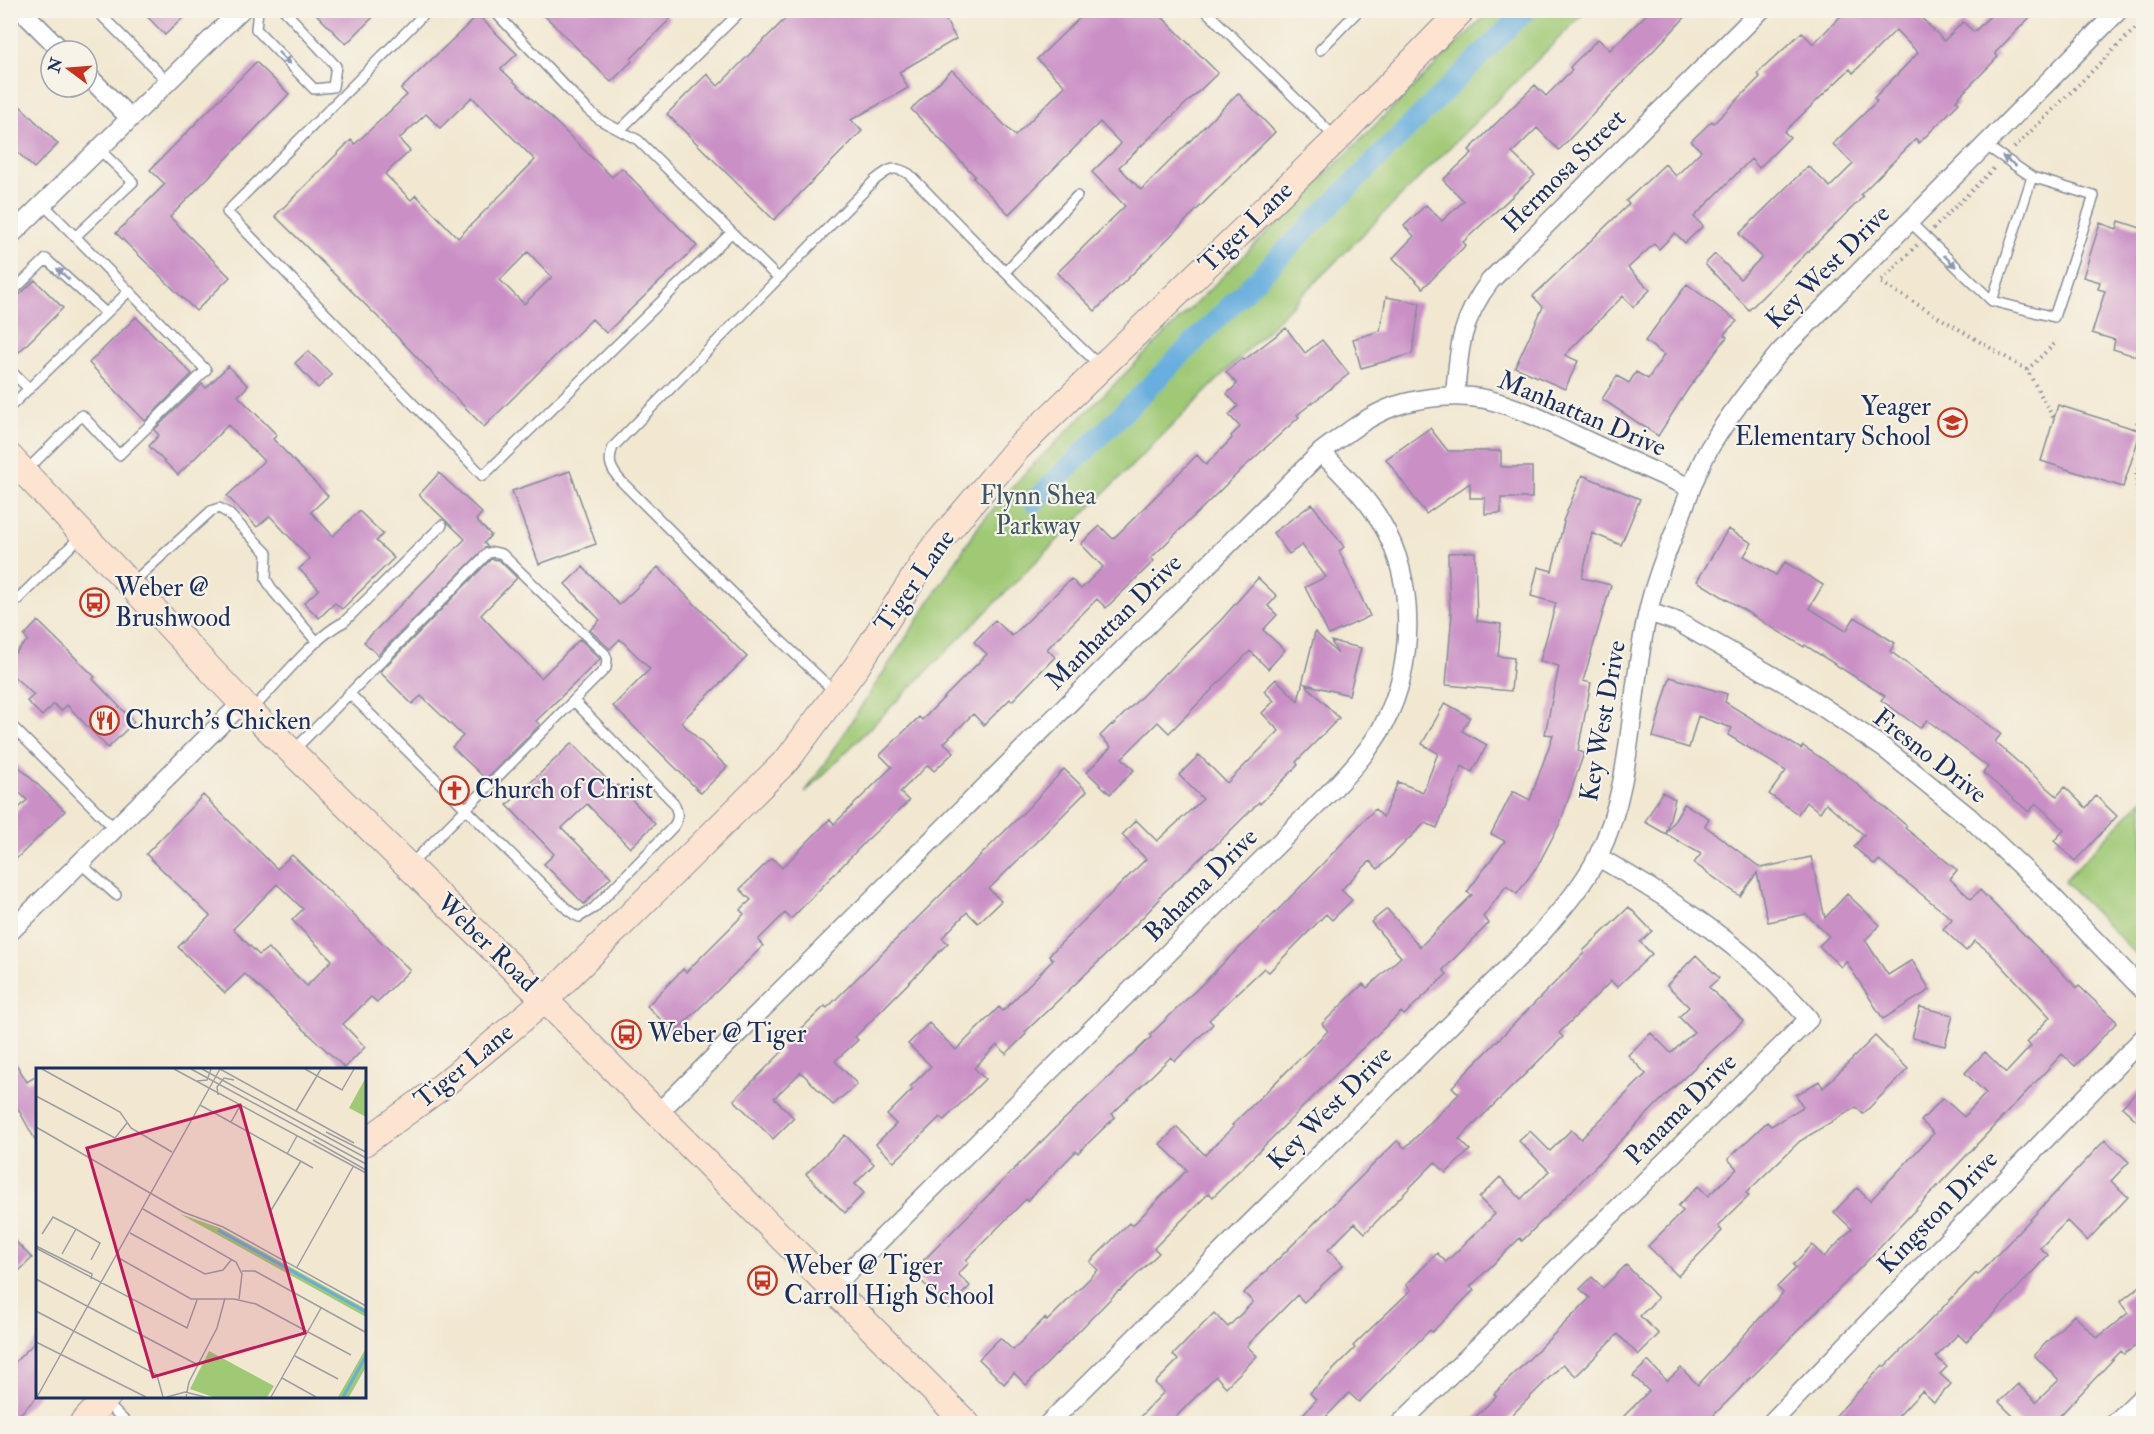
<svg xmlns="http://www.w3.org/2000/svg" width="2154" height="1434" viewBox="0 0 2154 1434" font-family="'IM FELL Double Pica',serif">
  <rect width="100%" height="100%" fill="#f7f3e8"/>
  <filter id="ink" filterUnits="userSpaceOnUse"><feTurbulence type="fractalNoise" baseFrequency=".0167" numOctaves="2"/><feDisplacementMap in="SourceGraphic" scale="12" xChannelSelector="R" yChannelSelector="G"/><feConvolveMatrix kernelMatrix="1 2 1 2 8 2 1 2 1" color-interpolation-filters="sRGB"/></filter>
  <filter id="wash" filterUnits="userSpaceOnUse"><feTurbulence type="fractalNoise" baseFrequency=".008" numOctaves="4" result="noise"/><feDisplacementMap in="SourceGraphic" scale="24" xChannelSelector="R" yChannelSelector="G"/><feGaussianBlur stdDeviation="1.35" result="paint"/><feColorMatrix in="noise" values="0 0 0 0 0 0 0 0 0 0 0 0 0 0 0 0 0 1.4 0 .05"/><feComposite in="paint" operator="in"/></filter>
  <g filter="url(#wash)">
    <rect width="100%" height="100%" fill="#f2e8d2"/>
    <path fill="#9fc975" stroke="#5d7c6a" stroke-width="1.5" d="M1490 11H1586L805 793 980 524 1024 474Z
      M2143 799V961L2064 881Z"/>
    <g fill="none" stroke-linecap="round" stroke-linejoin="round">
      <path stroke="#67aede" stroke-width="21" d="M1034 502 1526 10"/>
    </g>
    <g id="blocks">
      <path fill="#ca90c6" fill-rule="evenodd" d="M141 10H191L165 35Z
        M312 10H380L346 44Z
        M539 10H661L670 19 631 59 632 61 611 82Z
        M794 10H940L956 39 899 72 908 88 851 120 862 131 774 220 667 114 707 74 718 86Z
        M1088 10H1155L1218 73 1119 167 1141 190 1238 93 1275 132 1095 311 1057 273 1125 206 1092 172 1121 144 1100 122 1009 214 973 178 975 176 911 109 952 70 1015 136 1065 86 1037 59Z
        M1651 10H1692L1559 150 1537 128 1512 153 1535 175 1463 242 1466 245 1423 288 1393 258 1414 236 1404 226 1426 205 1442 221 1464 201 1443 180 1472 153 1469 150 1535 85 1546 96 1572 70 1570 67 1598 39 1610 50Z
        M1847 10H1914L1944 41 1963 22 1974 32 1996 10H2037L1995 53 1998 57 1956 100 1959 103 1919 143 1916 139 1861 194 1863 197 1749 310 1705 264 1715 254 1740 279 1762 257 1739 234 1808 166 1830 187 1853 164 1833 144 1877 101 1874 98 1918 53 1896 30 1853 73 1850 69 1784 132 1790 137 1759 168 1751 159 1694 217 1703 226 1685 243 1675 233 1659 249 1654 244 1628 268 1650 290 1633 307 1623 296 1565 355 1578 361 1565 389 1515 367 1543 307 1533 296 1629 204 1626 201 1665 164 1676 176 1701 151 1691 141 1712 121 1714 123 1760 77 1757 74 1802 32 1813 44Z
        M478 15 517 54 501 69 612 177 622 168 697 246 606 333 592 319 484 427 381 320 275 216 351 140 355 144 407 95 401 89ZM472 97 535 160 458 238 416 195 411 200 385 174 410 151 399 139 426 114 440 128ZM528 252 552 277 524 304 500 280Z
        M256 62 289 94 170 217 230 277 196 311 116 233 165 184 150 170Z
        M10 96 58 144 34 168 10 145Z
        M2119 221 2144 229V359L2113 349 2115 340 2092 333 2105 291 2098 289 2100 282 2083 277 2100 223 2117 229Z
        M35 280 63 308 19 352 10 344V304Z
        M1687 284 1737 321 1724 334 1727 337 1688 389 1658 436 1602 399 1617 376 1629 383 1636 372 1648 379 1664 355 1645 341Z
        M1386 297 1420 303 1412 354 1361 368 1353 339 1380 331Z
        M136 317 192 374 145 421 89 363Z
        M1286 328 1305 353 1322 340 1349 374 1297 415 1299 417 1241 470 1151 558 1154 561 1106 608 1097 599 1047 649 1055 657 1012 701 1010 699 984 725 973 714 944 743 954 752 934 771 928 765 900 792 909 801 866 841 791 919 785 913 758 940 763 946 674 1033 647 1006 683 969 686 972 744 914 740 910 751 900 740 889 772 858 782 868 830 819 834 824 892 767 880 755 919 717 922 720 987 654 974 642 995 620 1012 636 1071 579 1081 589 1103 567 1081 544 1100 526 1113 539 1197 455 1206 465 1232 438 1231 436 1240 427 1229 415 1238 406 1227 394 1237 384 1226 372 1242 358 1244 360Z
        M308 351 332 375 318 388 295 363Z
        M228 366 248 386 238 396 277 435 273 439 328 496 311 512 333 536 359 511 383 534 376 541 394 558 342 609 335 603 319 618 304 603 319 589 299 569 310 559 270 516 257 527 227 496 264 461 228 425 178 475 149 446 159 435 154 430 202 384 206 388Z
        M2058 405 2141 431 2123 487 2041 461Z
        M1430 428 1448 451H1501V467H1532V498H1501V513L1485 514V498H1470V483L1426 514 1386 459Z
        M570 471 596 544 539 564 512 491Z
        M439 473 482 513 476 520 491 535 484 543 487 546 378 655 364 642 465 539 419 495Z
        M1582 475 1640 499 1621 545 1592 533 1582 578 1611 585 1583 681 1591 683 1578 751 1584 753 1560 823 1538 865 1517 894 1506 886 1483 917 1489 923 1443 970 1447 974 1404 1015 1401 1012 1353 1057 1213 1197 1209 1193 1154 1248 1159 1253 1120 1291 1119 1290 1026 1385 1014 1373 1004 1384 979 1359 1000 1338 1013 1350 1045 1318 1047 1321 1098 1270 1090 1262 1129 1223 1132 1226 1187 1170 1160 1144 1177 1127 1205 1155 1234 1126 1232 1125 1328 1031 1322 1024 1363 984 1367 988 1401 957 1371 922 1387 909 1420 947 1472 895 1467 892 1505 841 1491 834 1513 791 1530 800 1553 735 1545 734 1559 666 1540 661 1556 603 1531 596 1538 567 1552 571 1564 522 1563 521Z
        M1312 504 1344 547 1339 551 1370 616 1329 635 1305 587 1326 577 1302 545 1289 554 1273 533Z
        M1728 529 1752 543 1744 556 1776 575 1785 562 1823 585 1809 608 1846 631 1855 617 1895 643 1890 651 2001 734 1995 742 2057 796 2065 787 2086 808 2096 796 2117 816 2075 861 2054 841 2064 830 2036 803 2029 812 1983 773 1988 767 1927 720 1920 728 1881 700 1885 696 1805 645 1804 647 1697 581Z
        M1475 552 1477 621 1501 624 1498 656 1514 658 1511 691 1446 685 1452 613H1450L1448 553Z
        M491 559 499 560 517 578 481 615 541 678 580 639 600 659 536 721 540 725 486 779 452 747 463 736 421 696 412 704 380 672Z
        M583 567 619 605 658 567 747 657 681 722 727 767 701 793 613 706 650 669 620 639 610 649 590 630 600 620 565 584Z
        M1258 578 1277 596 1268 606 1277 615 1263 630 1285 650 1268 669 1250 651 1169 733 1158 722 1122 758 1134 770 1110 794 1087 772 1111 747 1100 736 1112 724 1113 725 1166 672 1167 673 1221 620Z
        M38 621 95 677 93 679 134 722 108 748 67 705 61 711 54 704 42 716 27 701 34 695 10 673V658L28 640 24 636Z
        M1315 632 1338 654 1331 641 1361 648 1349 695 1305 684 1339 718 1296 762 1298 765 1260 804 1259 802 1213 848 1212 847 1159 897 1160 899 1116 945 1025 1032 1026 1034 1006 1054 997 1045 974 1068 985 1079 944 1120 940 1117 894 1162 876 1144 896 1124 887 1115 913 1089 910 1087 931 1066 908 1044 929 1023 956 1050 999 1007 1003 1011 1053 960 1049 955 1146 859 1122 835 1136 820 1157 841 1203 799 1179 775 1199 755 1227 783 1279 731 1262 713 1274 701 1264 691 1276 679 1298 701Z
        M1670 677 1727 694 1725 702 1801 749 1803 746 1846 775 1907 826 1905 828 1957 870 1950 879 1971 899 1980 890 2077 988 2079 986 2117 1022 2075 1066 2062 1054 1867 1261 1705 1424H1616L1649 1391 1633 1376 1648 1361 1667 1381 1681 1368 1698 1385 1783 1293 1777 1287 1796 1268 1793 1265 1812 1245 1824 1257 1852 1229 1834 1212 1857 1188 1870 1201 1934 1133 1921 1121 1943 1098 1964 1117 1986 1093 1965 1073 1985 1052 2006 1073 2031 1046 2027 1042 2050 1017 1988 951 1975 941 1966 951 1943 929 1952 919 1879 860 1875 865 1854 847 1864 835 1826 803 1820 812 1806 802 1798 814 1769 794 1786 771 1728 735 1732 728 1698 716 1689 748 1653 737Z
        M1445 703 1470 717 1462 731 1487 745 1472 772 1462 766 1437 828 1425 823 1378 869 1370 861 1341 890 1352 900 1332 920 1326 914 1269 972 1264 968 1209 1020 1213 1024 1175 1061 1171 1057 1112 1114 1115 1117 1078 1153 1076 1151 1027 1201 1026 1199 966 1260 969 1263 958 1274 970 1286 949 1308 912 1272 1054 1129 1151 1037 1150 1035 1282 906 1375 809 1383 817 1398 782 1423 792 1438 753 1422 744Z
        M572 743 615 788 618 785 655 824 630 848 587 804 562 828 611 877 584 904 544 864 554 854 507 805Z
        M10 758 65 811 10 865V817L27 800 10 783Z
        M1064 769 1087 791 989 889 1001 901 978 923 967 912 942 938 948 943 855 1037 858 1040 835 1061 857 1084 833 1105 801 1072 774 1098 794 1118 773 1139 734 1100 782 1052 780 1049 825 1006 827 1008 1027 809Z
        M1662 792 1675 799 1666 834 1645 822Z
        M203 795 277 869 292 855 410 970 377 1002 371 997 343 1024 365 1047 345 1068 245 974 225 993 178 947 210 916 146 854ZM277 884 303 909 292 920 332 960 307 986 268 948 259 955 233 929Z
        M1684 804 1709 818 1705 826 1761 868 1811 857 1825 918 1847 894 1880 925 1865 940 1888 975 1912 960 1930 990 1883 1019 1846 961 1841 967 1819 946 1829 936 1806 914 1768 922 1757 873 1740 896 1694 863 1701 854 1666 834Z
        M1629 907 1652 931 1640 942 1652 954 1617 987 1611 981 1559 1033 1563 1037 1459 1139 1470 1150 1446 1173 1435 1162 1365 1233 1355 1223 1328 1250 1343 1265 1304 1302 1297 1295 1247 1346 1257 1356 1226 1387 1216 1376 1169 1424H1133L1164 1392 1155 1383 1178 1360 1173 1355 1214 1313 1228 1327 1253 1302 1244 1293 1397 1141 1405 1148 1459 1094 1452 1087 1584 953 1583 951Z
        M1696 955 1719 978 1709 987 1743 1021 1666 1095 1522 1241 1520 1238 1470 1287 1474 1290 1432 1332 1430 1330 1359 1402 1349 1393 1319 1424H1294L1316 1400 1310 1393 1355 1348 1353 1346 1363 1336 1411 1290 1406 1285 1437 1253 1446 1262 1495 1214 1479 1198 1500 1177 1521 1199 1549 1171 1519 1141 1530 1131 1550 1151 1571 1130 1581 1139 1646 1074 1628 1055 1651 1033 1671 1053 1694 1032 1679 1017 1689 1007 1667 985Z
        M1920 1007 1953 1015 1945 1046 1912 1038Z
        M1875 1036 1908 1069 1863 1114 1856 1107 1800 1141 1746 1193 1749 1196 1718 1226 1722 1231 1678 1276 1648 1246 1683 1211 1678 1206 1698 1186 1708 1196 1737 1169 1728 1159 1767 1122 1771 1126 1803 1107 1796 1095 1819 1081 1823 1088Z
        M10 1054 27 1082 38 1075V1145L17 1107 10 1110Z
        M2144 1084V1127L2122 1107Z
        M845 1135 874 1164 855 1184 864 1193 845 1213 806 1174Z
        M2105 1140 2129 1162 2111 1181 2128 1197 2087 1241 2067 1221 2040 1248 2048 1255 2005 1302 1966 1342 1958 1334 1936 1357 1947 1367 1940 1374 1951 1384 1934 1402 1922 1391 1891 1424H1828L1883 1365 1885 1367 1976 1273 1978 1275Z
        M10 1236 32 1258 10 1280Z
        M1626 1265 1658 1298 1640 1316 1659 1334 1638 1355 1618 1334 1576 1376 1563 1364 1503 1424H1469L1496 1396 1494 1394 1590 1298 1580 1289 1592 1277 1603 1288Z
        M2144 1283V1340L2124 1354 2121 1351 2052 1424H2021L1999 1402 2018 1384 2036 1402 2059 1380 2034 1355 2074 1315 2097 1338 2128 1313 2120 1302Z
        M38 1339V1396L10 1424V1367Z"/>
    </g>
  </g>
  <g filter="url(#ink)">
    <use href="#blocks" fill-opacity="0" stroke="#868c98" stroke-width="1.5"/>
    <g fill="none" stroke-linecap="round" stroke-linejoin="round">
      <defs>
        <path id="lane" d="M96 10 168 82
          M258 10 256 29 314 89 333 87 336 66 284 10
          M428 10 227 212 483 476 731 233
          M493 10 587 109 600 120 638 140 778 278
          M1205 10 1335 137
          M1320 50 1359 10
          M620 130 742 10
          M1909 221 1992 301 2054 317 2094 196 2032 177 1985 145
          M75 237 133 182 100 150
          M1005 272 1077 196
          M10 294 46 259 106 313
          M1992 301 2032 177
          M10 370 29 389
          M10 407 129 291 44 205
          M25 472 82 415 119 455 206 370 129 291
          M132 583 211 511 219 508 228 513 267 553 266 579 273 591 317 642
          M10 590 19 599
          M10 607 81 536
          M349 693 568 910 575 915 579 917 594 908 673 827C680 819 678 811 673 802L574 701
          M836 693 778 638 621 481C611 470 607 461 613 447L875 180C889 169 893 165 909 174L1044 312 1100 366
          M252 710C275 686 316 635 344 622L442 525
          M10 724 115 829
          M294 750 488 553 494 552 502 554 605 654 607 659 606 668 410 865
          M80 863 116 895
          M105 1402 128 1424"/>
        <path id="street" d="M21 10 62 51
          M87 75 130 118
          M10 236 241 10
          M1455 396C1459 348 1460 321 1490 281L1761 10
          M1648 612 1678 622 1799 691 1885 749 1969 817 2049 893 2144 991
          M10 932 242 703
          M658 1113 1321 452C1344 435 1367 416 1395 406 1422 397 1457 393 1485 399 1516 406 1546 421 1575 435 1613 453 1652 471 1691 488
          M832 1288 1334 788C1353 768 1371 748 1384 724 1415 663 1416 581 1381 522 1365 495 1342 474 1321 452
          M1048 1424 1533 943C1555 917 1583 887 1598 856 1635 782 1629 691 1648 612 1655 580 1668 549 1680 518 1689 494 1697 469 1710 447 1730 413 1755 382 1780 352L2119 10
          M1400 1424 1809 1019C1750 950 1675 901 1598 857
          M1770 1424 2144 1037
          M2114 1424 2144 1395"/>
        <path id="secondary" d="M10 457 242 703 545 1000 967 1424
          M364 1143 441 1087 545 1000 788 759 857 666 931 551 1018 448 1337 139 1462 10
          M82 1424 108 1396"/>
      </defs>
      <use href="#lane" stroke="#868c98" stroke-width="12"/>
      <use href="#street" stroke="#868c98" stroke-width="21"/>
      <use href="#secondary" stroke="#868c98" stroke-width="28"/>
      <path stroke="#868c98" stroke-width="4" stroke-dasharray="1.5 4.5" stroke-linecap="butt" d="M2014 148 2144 20
        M1933 229 1996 166
        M1917 245 1880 282 2027 370 2054 419
        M2027 370 2055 343
        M2134 429 2144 409
        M2144 451 2135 476 2144 529"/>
      <use href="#lane" stroke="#fff" stroke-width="9"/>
      <use href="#street" stroke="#fff" stroke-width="18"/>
      <use href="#secondary" stroke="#fde4d1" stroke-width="26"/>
    </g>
    <defs><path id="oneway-solid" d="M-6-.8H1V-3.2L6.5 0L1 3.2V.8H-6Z" transform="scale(1.5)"/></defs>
    <g fill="#8d97ae">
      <use href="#oneway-solid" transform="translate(284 58) rotate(46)"/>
      <use href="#oneway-solid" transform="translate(2009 161) rotate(-146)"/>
      <use href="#oneway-solid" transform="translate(1950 261) rotate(43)"/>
      <use href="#oneway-solid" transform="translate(63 274) rotate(-138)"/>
    </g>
  </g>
  <defs>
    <symbol id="school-ring" viewBox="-11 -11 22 22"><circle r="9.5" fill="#f7f3e8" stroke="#c8321e" stroke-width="1.5"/><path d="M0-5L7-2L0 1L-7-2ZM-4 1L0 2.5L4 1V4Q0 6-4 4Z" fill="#c8321e"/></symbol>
    <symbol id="bus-ring" viewBox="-11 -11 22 22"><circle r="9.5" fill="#f7f3e8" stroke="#c8321e" stroke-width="1.5"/><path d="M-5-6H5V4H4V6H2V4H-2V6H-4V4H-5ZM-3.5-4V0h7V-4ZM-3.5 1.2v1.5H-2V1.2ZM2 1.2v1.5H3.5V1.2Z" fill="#c8321e"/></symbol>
    <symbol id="restaurant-ring" viewBox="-11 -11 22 22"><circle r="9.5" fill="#f7f3e8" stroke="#c8321e" stroke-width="1.5"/><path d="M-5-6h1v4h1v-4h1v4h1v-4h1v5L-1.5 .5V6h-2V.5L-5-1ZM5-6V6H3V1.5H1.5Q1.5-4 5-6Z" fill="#c8321e"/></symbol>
    <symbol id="church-ring" viewBox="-11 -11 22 22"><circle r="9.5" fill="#f7f3e8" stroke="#c8321e" stroke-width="1.5"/><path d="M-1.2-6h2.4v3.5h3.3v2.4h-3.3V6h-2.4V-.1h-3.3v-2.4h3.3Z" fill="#c8321e"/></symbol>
  </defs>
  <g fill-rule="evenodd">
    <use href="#school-ring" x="1936" y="406" width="33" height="33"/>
    <use href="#bus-ring" x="78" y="586" width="33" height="33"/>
    <use href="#restaurant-ring" x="88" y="704" width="33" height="33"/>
    <use href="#church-ring" x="438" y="774" width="33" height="33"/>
    <use href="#bus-ring" x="610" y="1018" width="33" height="33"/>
    <use href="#bus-ring" x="746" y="1264" width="33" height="33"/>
  </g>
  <g text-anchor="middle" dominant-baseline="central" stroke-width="4.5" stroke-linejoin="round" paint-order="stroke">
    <g font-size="26" fill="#1b2f5e" stroke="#f7f3e8">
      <text transform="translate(1564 171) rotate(-45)">Hermosa Street</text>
      <text transform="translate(1246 227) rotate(-44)">Tiger Lane</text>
      <text transform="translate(1828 267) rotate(-45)">Key West Drive</text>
      <text transform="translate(1582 414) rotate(23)">Manhattan Drive</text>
      <text transform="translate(915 581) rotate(-55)">Tiger Lane</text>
      <text transform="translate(1114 622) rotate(-45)">Manhattan Drive</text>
      <text transform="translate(1603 721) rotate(-80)">Key West Drive</text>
      <text transform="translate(1930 756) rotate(38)">Fresno Drive</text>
      <text transform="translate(1201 885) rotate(-45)">Bahama Drive</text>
      <text transform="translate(487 943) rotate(44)">Weber Road</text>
      <text transform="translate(464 1066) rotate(-39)">Tiger Lane</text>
      <text transform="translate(1330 1108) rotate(-45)">Key West Drive</text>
      <text transform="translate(1681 1109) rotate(-45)">Panama Drive</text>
      <text transform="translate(1938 1212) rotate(-46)">Kingston Drive</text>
    </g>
    <g font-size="26" fill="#1b2f5e" stroke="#f7f3e8" text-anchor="start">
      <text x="1931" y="407" text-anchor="end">Yeager<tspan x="1931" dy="30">Elementary School</tspan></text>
      <text x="115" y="588">Weber @<tspan x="115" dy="30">Brushwood</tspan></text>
      <text x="125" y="721">Church's Chicken</text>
      <text x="475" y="790">Church of Christ</text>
      <text x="648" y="1034">Weber @ Tiger</text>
      <text x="784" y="1266">Weber @ Tiger<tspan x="784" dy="30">Carroll High School</tspan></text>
    </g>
    <g font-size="26" fill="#3c5664" stroke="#f7f3e8">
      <text x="1038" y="496">Flynn Shea<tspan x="1038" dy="30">Parkway</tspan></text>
    </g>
  </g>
  <g transform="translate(36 1068)">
    <rect width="330" height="330" fill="#f2e8d2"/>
    <path d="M330 9V49L313 40ZM144 146 184 160 330 241V249ZM330 280V299L313 329H302ZM173 283 238 318 231 329H177L154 321Z" fill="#9fc975"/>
    <path fill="none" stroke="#67aede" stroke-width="3" d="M182 162 330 244M307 329 330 288"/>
    <path fill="none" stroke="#9c9ea4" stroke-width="1.5" d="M6 1 84 44 95 60 136 84M138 1 330 105M155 1 330 96M166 1 330 90M184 1 318 75M269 1 306 22 318 1M161 13 171 12 175 1M182 27 181 19 188 10 198 12M0 28 79 70 91 55M164 37 277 100M260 43 285 1M195 54 204 38M0 59 147 144 187 159 330 238M290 64 330 84M277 72 330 102M251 86 261 68M107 141 200 194 206 206 203 231M234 144 265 93M94 165 169 206 187 202 196 191M6 166 17 149 40 161M0 178 56 206 55 211M0 180 151 260 161 232M26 186 40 161 64 175 55 192M81 189 155 231H198L220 236 315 287M261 199 317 99M206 203H219L329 264M0 211 162 297M0 243 121 307 127 329M0 274 110 329M259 288 302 311M246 310 280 329M1 329 184 1M131 329 149 324 169 329M150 329 153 314 181 260 189 230M235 329 285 240"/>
    <path fill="#c2185b" fill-opacity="0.15" stroke="#c2185b" stroke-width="3" d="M204 37 269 265 117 309 51 80Z"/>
    <rect width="330" height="330" fill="none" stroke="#1b2f5e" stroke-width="3"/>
  </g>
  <rect width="2154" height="1434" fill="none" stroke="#f7f3e8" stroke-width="36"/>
  <g transform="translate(69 69) rotate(286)"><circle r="28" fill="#f7f3e8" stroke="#9fa5b1" stroke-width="1.5"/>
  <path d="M0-4.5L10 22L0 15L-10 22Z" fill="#c8321e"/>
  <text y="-9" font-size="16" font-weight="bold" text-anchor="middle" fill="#1b2f5e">N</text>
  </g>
</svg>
